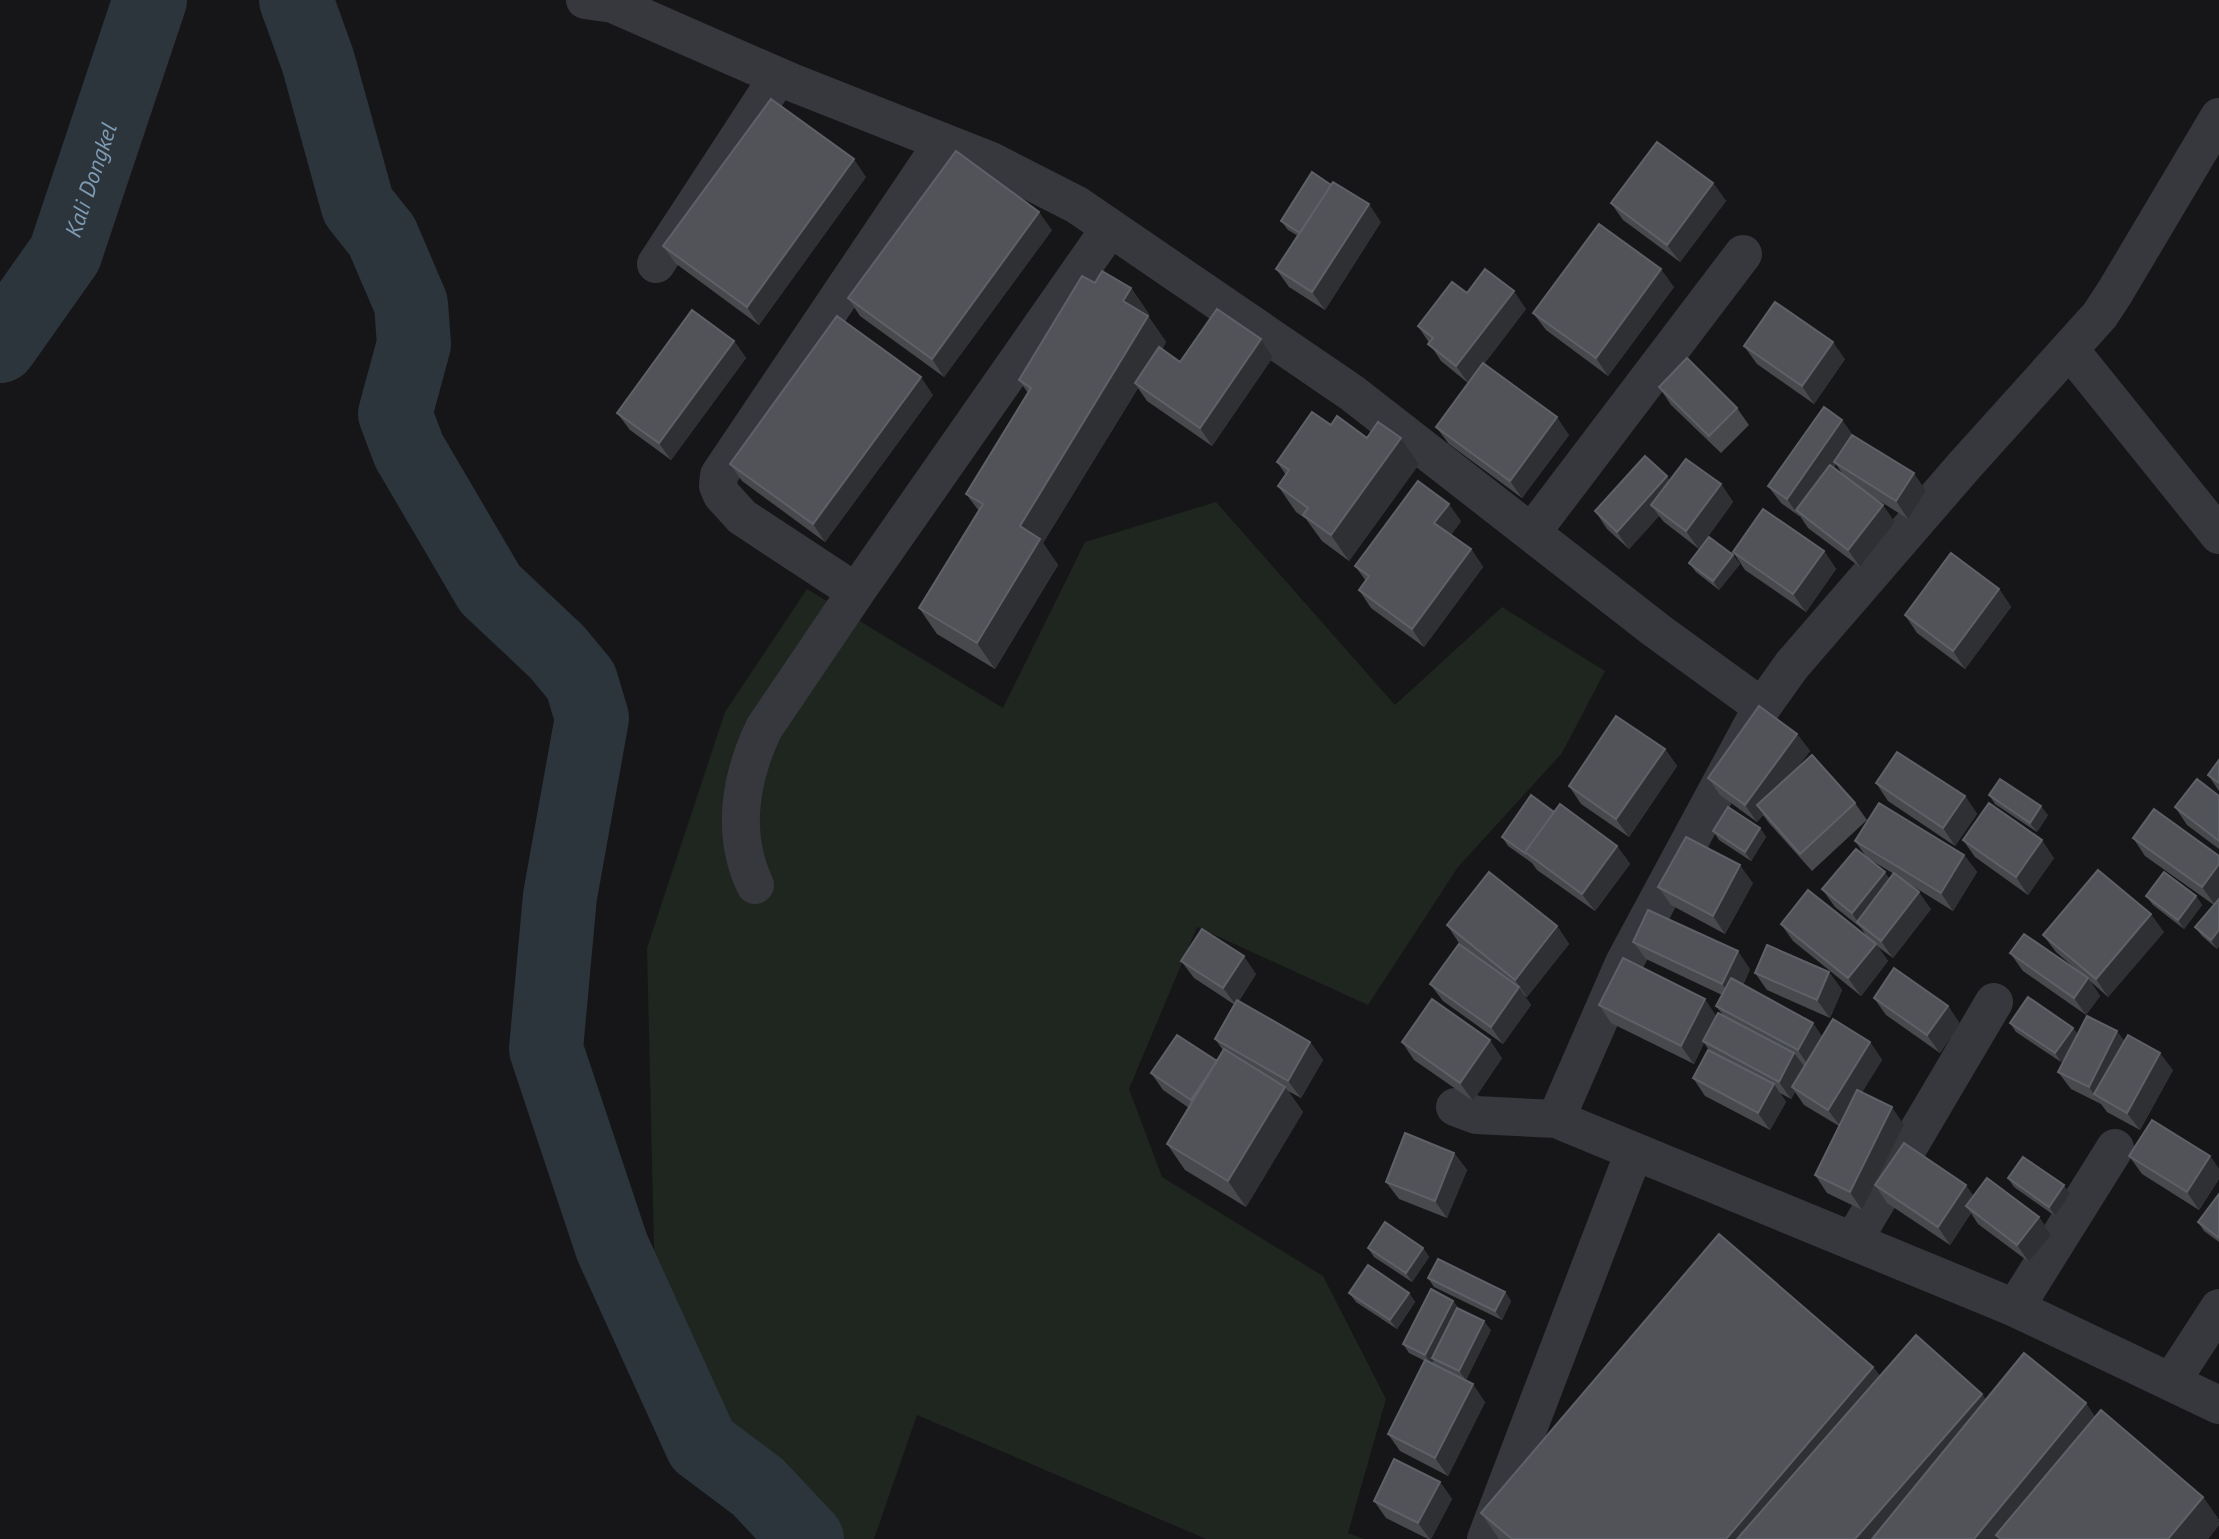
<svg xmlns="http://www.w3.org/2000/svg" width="2219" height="1539" viewBox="0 0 2219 1539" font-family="'PT Sans',sans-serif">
  <rect width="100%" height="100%" fill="#161618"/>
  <path fill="#1e261f" d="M1216 502 1395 705 1502 607 1605 671 1562 753 1458 867 1368 1005 1197 927 1129 1089 1162 1177 1323 1276 1386 1399 1348 1533 1364 1539H1206L917 1415 874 1539H789L658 1415 647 948 725 712 807 589 1003 708 1085 542Z"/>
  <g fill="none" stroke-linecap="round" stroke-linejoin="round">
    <g stroke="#2c353c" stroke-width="74">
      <path d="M296 0 318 61 358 206 382 236 411 304 414 344 395 414 409 451 490 589 557 652 581 681 592 718 560 896 546 1049 612 1247 702 1445 758 1487 807 1539"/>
      <path id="s1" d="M0 346 65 254 150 0"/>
    </g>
    <path stroke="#37383d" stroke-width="38" d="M585 0 613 4 791 82 991 161 1077 205 1352 393 1656 630 1762 707 1624 963 1556 1119 2015 1308 2219 1405
      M656 264 778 77
      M2070 350 2219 535
      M1532 532 1743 254
      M856 592 1110 228
      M1762 707 1792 665 1964 466 2100 315 2115 292 2219 117
      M755 885C731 834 740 778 764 728L856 592 742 517 722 495 718 486 719 475 943 142
      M1455 1107 1476 1115 1556 1119
      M1853 1241 1994 1002
      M2015 1308 2115 1148
      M2171 1382 2219 1308
      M1486 1539 1634 1152"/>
  </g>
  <path fill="#47494d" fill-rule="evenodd" d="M866 177 759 325 675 263 663 246Z
    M1713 183 1726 201 1680 262 1623 220 1611 203Z
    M1281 221 1381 222 1325 310 1289 287 1276 269 1298 236 1288 230Z
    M1052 230 944 377 860 316 848 298Z
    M1674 287 1608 376 1546 330 1533 313Z
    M1131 288 1149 314 1148 316 1166 342 1162 349 1180 362 1261 339 1273 357 1212 446 1147 401 1138 388 1043 543 1058 565 995 669 937 634 919 608 979 511 966 494 1028 393 1019 380Z
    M1467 293 1526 309 1484 364 1569 435 1522 498 1449 444 1436 427 1468 383 1441 361 1418 326Z
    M734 341 746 358 671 460 630 430 617 413Z
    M1744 346 1845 359 1814 404 1757 364Z
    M1659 387 1737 408 1749 425 1721 453 1671 405Z
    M933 395 825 542 742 481 730 464Z
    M1842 420 1853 436 1926 491 1908 519 1864 491 1895 522 1860 567 1808 528 1800 516H1799L1781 503 1768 486ZM1836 464 1843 475 1834 468Z
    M1331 425 1367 438H1401L1419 464 1349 561 1322 541 1306 519 1296 512 1278 486 1286 475 1277 462Z
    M1670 480 1721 484 1733 502 1699 549 1664 522 1659 516 1629 549 1607 529 1595 511Z
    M1461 521 1451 535 1471 549 1483 567 1424 647 1371 608 1359 590 1366 581 1355 566Z
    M1824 551 1836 569 1806 612 1745 570 1733 552Z
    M1733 555 1740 564 1719 590 1696 572 1689 563Z
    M1999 589 2011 607 1965 669 1917 633 1905 615Z
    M1797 734 1810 751 1796 769 1855 803 1867 820 1812 871 1769 823 1763 815 1757 822 1720 795 1708 778Z
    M1665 749 1677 766 1629 837 1581 804 1569 786Z
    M2219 760V791L2208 775Z
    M1876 783 1965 796 1977 814 1955 846 1888 801Z
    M1989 795 2048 815 2037 832 1995 804Z
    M2219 796V849L2187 825 2175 807Z
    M1554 812 1617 846 1630 864 1595 911 1537 870 1532 863 1508 846 1502 837Z
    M1760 828 1766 837 1751 861 1719 840 1713 831Z
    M2133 838 2219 856 2217 949 2202 936 2195 927 2214 905 2145 856Z
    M1963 840 2054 858 2028 895 1975 857Z
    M1855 841 1964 855 1977 872 1953 911 1906 882 1931 909 1893 958 1877 946 1888 961 1861 996 1793 941 1781 924 1867 937 1861 928 1835 907 1822 889 1867 858ZM1869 859 1894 874 1890 879Z
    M1753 883 1725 934 1671 905 1658 887Z
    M2146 896H2196L2202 905 2184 929 2153 905Z
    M1447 925 1557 926 1569 944 1527 997 1524 995 1531 1005 1503 1044 1443 1001 1430 984 1479 959 1459 943Z
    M2164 932 2108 997 2090 981 2100 996 2086 1015 2023 971 2010 953 2079 972 2056 952 2043 935Z
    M1633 942 1750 969 1743 985 1813 1023 1822 1037 1870 1042 1882 1060 1862 1092 1904 1125 1862 1210 1827 1193 1815 1175 1839 1126 1804 1105 1795 1092 1791 1099 1780 1093 1786 1102 1770 1130 1705 1096 1693 1078 1709 1050 1704 1043 1694 1064 1611 1023 1599 1005 1716 1016 1723 1015 1716 1006 1722 995 1646 959Z
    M1181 961 1256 974 1239 1001 1310 1042 1323 1060 1301 1098 1288 1091 1303 1112 1246 1207 1185 1170 1167 1144 1189 1108 1163 1090 1151 1073 1217 1061 1223 1050 1215 1039 1235 1005 1194 978Z
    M1829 972 1842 990 1830 1018 1767 990 1755 973Z
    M1874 998 1948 1006 1960 1024 1940 1053 1886 1015Z
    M2010 1023 2073 1028 2077 1034 2124 1041 2173 1070 2140 1130 2107 1112 2101 1104 2071 1089 2058 1072 2067 1055 2061 1062 2016 1032Z
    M1402 1042 1502 1058 1473 1101 1414 1060Z
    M1454 1153 1467 1170 1447 1218 1399 1199 1386 1182Z
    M2129 1156H2210L2219 1169V1179L2199 1210 2142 1174Z
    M2008 1178 2070 1194 2055 1216 2014 1187Z
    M1875 1185 1974 1196 2039 1217 2051 1235 2029 1262 1978 1224 1971 1213 1950 1245 1887 1203Z
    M2219 1194V1242L2204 1231 2198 1222Z
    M1368 1248H1423L1429 1257 1412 1282 1374 1257Z
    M1428 1278 1505 1292 1511 1301 1502 1320 1434 1287Z
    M1349 1293H1409L1415 1302 1397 1329 1356 1302Z
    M1453 1301 1459 1309 1491 1330 1466 1380 1439 1367 1485 1402 1448 1476 1400 1451 1388 1434 1425 1361 1409 1353 1403 1344Z
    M1873 1367 1880 1376 1982 1394 1986 1400 2095 1417 2203 1497 2219 1520V1525L2208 1539H1499L1481 1513Z
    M1440 1482 1452 1499 1431 1539H1428L1386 1518 1374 1501Z"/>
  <path fill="#2f3033" d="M854 159 866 177 759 325 747 307Z
    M1713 183 1726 201 1680 262 1667 245Z
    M1369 204 1381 222 1325 310 1312 292Z
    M1039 212 1052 230 944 377 932 359Z
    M1661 269 1674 287 1608 376 1596 358Z
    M1131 288 1149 314 1141 327 1123 301Z
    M1514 291 1526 309 1469 384 1456 366Z
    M1148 316 1166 342 1139 386 1135 383 1138 388 1043 543 1058 565 995 669 977 643 1020 526Z
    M1261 339 1273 357 1212 446 1200 428Z
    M734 341 746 358 671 460 659 443Z
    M1833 342 1845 359 1814 404 1802 386Z
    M921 377 933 395 825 542 813 524Z
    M1557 417 1569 435 1522 498 1510 481Z
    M1842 420 1855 438 1834 462 1836 464 1801 514 1796 510 1799 516 1787 499Z
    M1401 438 1419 464 1349 561 1331 535Z
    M1914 473 1926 491 1908 519 1896 501Z
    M1667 476 1679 494 1651 505 1659 516 1629 549 1617 532Z
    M1721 484 1733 502 1699 549 1686 531Z
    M1449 504 1461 521 1447 541 1434 523Z
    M1883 505 1895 522 1860 567 1848 550Z
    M1471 549 1483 567 1424 647 1412 629Z
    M1824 551 1836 569 1806 612 1793 594Z
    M1733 555 1740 564 1719 590 1713 581Z
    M1999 589 2011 607 1965 669 1953 651Z
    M1797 734 1810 751 1764 813 1757 805 1763 814 1757 822 1745 805Z
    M1665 749 1677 766 1629 837 1616 819Z
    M1965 796 1977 814 1955 846 1943 828Z
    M2041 806 2048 815 2037 832 2030 823Z
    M1760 828 1766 837 1751 861 1745 852Z
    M2042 840 2054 858 2028 895 2016 877Z
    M1617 846 1630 864 1595 911 1582 894Z
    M1964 855 1977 872 1953 911 1941 893Z
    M2219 864V899L2215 905 2202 887Z
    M1740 865 1753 883 1725 934 1713 916Z
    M1885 872 1897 890 1860 925 1852 913Z
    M1919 892 1931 909 1893 958 1881 941Z
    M2196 896 2202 905 2184 929 2178 920Z
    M2151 914 2164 932 2108 997 2096 979Z
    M1557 926 1569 944 1527 997 1515 980Z
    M2219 930V947L2217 949 2211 940Z
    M1876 944 1888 961 1861 996 1848 978Z
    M1738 951 1750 969 1735 1001 1722 984Z
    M1244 956 1256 974 1236 1005 1223 988Z
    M1829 972 1842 990 1830 1018 1817 1000Z
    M2088 978 2100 996 2086 1015 2074 998Z
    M1519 987 1531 1005 1503 1044 1491 1027Z
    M1705 999 1717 1017 1703 1041 1704 1043 1694 1064 1681 1046Z
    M1948 1006 1960 1024 1940 1053 1927 1035Z
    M1813 1023 1825 1041 1810 1068 1798 1050Z
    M2073 1028 2079 1037 2061 1062 2055 1053Z
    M2117 1031 2130 1048 2094 1094 2101 1105 2089 1087Z
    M1490 1040 1502 1058 1473 1101 1460 1083Z
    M1310 1042 1323 1060 1301 1098 1288 1081Z
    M1870 1042 1882 1060 1841 1127 1828 1110Z
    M1794 1053 1807 1070 1792 1087 1795 1092 1791 1099 1779 1082Z
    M2160 1053 2173 1070 2140 1130 2127 1113Z
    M1774 1084 1786 1102 1770 1130 1758 1113Z
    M1285 1087 1303 1112 1246 1207 1228 1181Z
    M1892 1107 1904 1125 1862 1210 1850 1192Z
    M1454 1153 1467 1170 1447 1218 1435 1201Z
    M2210 1156 2219 1169V1179L2199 1210 2187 1192Z
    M1966 1185 1978 1202 1966 1206 1971 1213 1950 1245 1938 1227Z
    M2064 1185 2070 1194 2055 1216 2049 1207Z
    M2039 1217 2051 1235 2029 1262 2017 1245Z
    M1423 1248 1429 1257 1412 1282 1406 1273Z
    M1505 1292 1511 1301 1502 1320 1495 1311Z
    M1409 1293 1415 1302 1397 1329 1390 1320Z
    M1453 1301 1459 1310 1432 1358 1434 1360 1431 1364 1425 1355Z
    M1484 1321 1491 1330 1466 1380 1459 1371Z
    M1873 1367 1897 1400 1778 1539H1726Z
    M1473 1384 1485 1402 1448 1476 1435 1458Z
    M1982 1394 2005 1427 1907 1539H1855Z
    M2086 1403 2109 1437 1996 1535 1999 1539H1974Z
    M1440 1482 1452 1499 1431 1539H1430L1418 1523Z
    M2203 1497 2219 1520V1525L2208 1539H2168Z"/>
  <path fill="#525359" stroke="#5f6168" stroke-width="2" d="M771 99 854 159 747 307 663 246Z
    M1657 142 1713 183 1667 245 1611 203Z
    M956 151 1039 212 932 359 848 298Z
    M1312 172 1331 185 1300 233 1281 221Z
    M1333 182 1369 204 1312 292 1276 269Z
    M1599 224 1661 269 1596 358 1533 313Z
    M1485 269 1514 291 1456 366 1428 344 1433 338 1418 326 1452 282 1467 293Z
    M1102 271 1131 288 1123 301 1148 316 1020 526 1040 539 977 643 919 608 983 504 966 494 1031 388 1019 380 1082 276 1095 283Z
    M1775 302 1833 342 1802 386 1744 346Z
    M1217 309 1261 339 1200 428 1135 383 1159 347 1180 362Z
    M692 310 734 341 659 443 617 413Z
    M837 316 921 377 813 524 730 464Z
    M1687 358 1737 408 1709 436 1659 387Z
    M1483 363 1557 417 1510 481 1436 427Z
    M1824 407 1842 420 1787 499 1768 486Z
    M1312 412 1331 425 1337 416 1367 438 1378 422 1401 438 1331 535 1303 515 1308 508 1278 486 1289 470 1277 462Z
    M1852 435 1914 473 1896 501 1834 462Z
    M1645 456 1667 476 1617 532 1595 511Z
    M1686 459 1721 484 1686 531 1651 505Z
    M1830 465 1883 505 1848 550 1796 510Z
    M1418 481 1449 504 1434 523 1471 549 1412 629 1359 590 1369 576 1355 566Z
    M1763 509 1824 551 1793 594 1733 552Z
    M1709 537 1733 555 1713 581 1689 563Z
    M1951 553 1999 589 1953 651 1905 615Z
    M1759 706 1797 734 1745 805 1708 778Z
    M1616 716 1665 749 1616 819 1569 786Z
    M1897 752 1965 796 1943 828 1876 783Z
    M1812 755 1855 803 1800 854 1757 805Z
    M2219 760V783L2208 775Z
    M2000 779 2041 806 2030 823 1989 795Z
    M2197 779 2219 796V841L2175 807Z
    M1531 795 1554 812 1525 852 1526 854 1502 837Z
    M1879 803 1964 855 1941 893 1855 841Z
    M1989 803 2042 840 2016 877 1963 840Z
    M1560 804 1617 846 1582 894 1525 852Z
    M1728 807 1760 828 1745 852 1713 831Z
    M2154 809 2219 856V864L2202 887 2133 838Z
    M1686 837 1740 865 1713 916 1658 887Z
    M1856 849 1885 872 1852 913 1822 889Z
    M2098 870 2151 914 2096 979 2043 935Z
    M1489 872 1557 926 1515 980 1447 925Z
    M2164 872 2196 896 2178 920 2146 896Z
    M1894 873 1919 892 1881 941 1857 922Z
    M1808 890 1876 944 1848 978 1781 924Z
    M2219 899V930L2211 940 2195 927Z
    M1648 910 1738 951 1722 984 1633 942Z
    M1202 929 1244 956 1223 988 1181 961Z
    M2024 934 2088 978 2074 998 2010 953Z
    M1459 944 1519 987 1491 1027 1430 984Z
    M1767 945 1829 972 1817 1000 1755 973Z
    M1623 958 1705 999 1681 1046 1599 1005Z
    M1894 968 1948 1006 1927 1035 1874 998Z
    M1731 978 1813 1023 1798 1050 1716 1006Z
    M2028 997 2073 1028 2055 1053 2010 1023Z
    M1432 999 1490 1040 1460 1083 1402 1042Z
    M1237 1000 1310 1042 1288 1081 1215 1039Z
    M1718 1013 1794 1053 1779 1082 1703 1041Z
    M2087 1016 2117 1031 2089 1087 2058 1072Z
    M1833 1019 1870 1042 1828 1110 1792 1087Z
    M1177 1035 1217 1061 1191 1100 1151 1073Z
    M2128 1035 2160 1053 2127 1113 2094 1094Z
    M1224 1049 1285 1087 1228 1181 1167 1144Z
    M1708 1050 1774 1084 1758 1113 1693 1078Z
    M1857 1090 1892 1107 1850 1192 1815 1175Z
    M2152 1120 2210 1156 2187 1192 2129 1156Z
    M1405 1133 1454 1153 1435 1201 1386 1182Z
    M1904 1143 1966 1185 1938 1227 1875 1185Z
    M2023 1157 2064 1185 2049 1207 2008 1178Z
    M1987 1178 2039 1217 2017 1245 1966 1206Z
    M2219 1194V1238L2198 1222Z
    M1385 1222 1423 1248 1406 1273 1368 1248Z
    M1719 1234 1873 1367 1726 1539H1512L1481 1513Z
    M1438 1259 1505 1292 1495 1311 1428 1278Z
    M1368 1265 1409 1293 1390 1320 1349 1293Z
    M1431 1289 1453 1301 1425 1355 1403 1344Z
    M1457 1308 1484 1321 1459 1371 1432 1358Z
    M1916 1335 1982 1394 1855 1539H1737Z
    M2024 1353 2086 1403 1974 1539H1872Z
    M1425 1360 1473 1384 1435 1458 1388 1434Z
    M2101 1410 2203 1497 2168 1539H2001L1996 1535Z
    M1394 1459 1440 1482 1418 1523 1374 1501Z"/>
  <g text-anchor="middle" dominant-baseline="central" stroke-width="6" stroke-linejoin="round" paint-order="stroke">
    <g font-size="23" font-style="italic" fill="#7f9bb3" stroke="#111113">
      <text stroke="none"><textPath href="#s1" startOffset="191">Kali Dongkel</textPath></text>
    </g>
  </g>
</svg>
